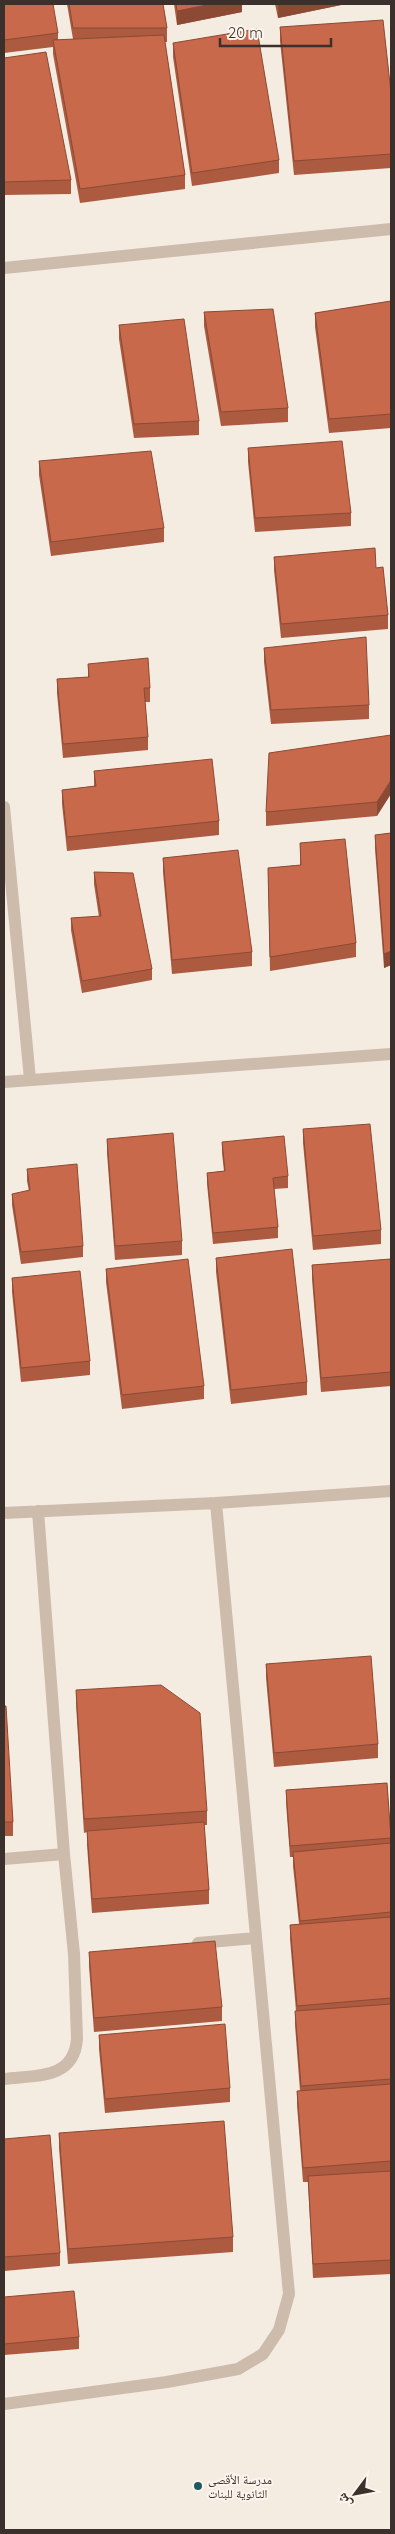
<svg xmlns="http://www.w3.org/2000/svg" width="395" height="2534" viewBox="0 0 395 2534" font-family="Quicksand,'Noto Naskh Arabic',sans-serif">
  <rect width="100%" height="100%" fill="#f4ebe1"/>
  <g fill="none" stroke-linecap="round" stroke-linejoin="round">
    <path stroke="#cdbbac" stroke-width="12" d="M4 268 391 229
      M4 807 30 1079
      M4 1082 391 1054
      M38 1511 64 1854
      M4 1513 216 1503 391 1491
      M4 1859 64 1854 74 1954 77 2039C74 2080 35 2075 4 2079
      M198 1943 256 1938
      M4 2404 167 2382 238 2369 263 2354 279 2330 289 2294 216 1503"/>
  </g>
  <path fill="#ac5a40" d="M4 4 58 33V40L73 39 67 4H163L167 28V42H165L185 175V189L80 203 53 54V47L4 53Z
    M174 4H242V12L177 25Z
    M275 4H346L278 18Z
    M280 27 391 93V168L294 175 280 41Z
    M173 43 279 160V173L192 186 173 57Z
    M4 58 71 180V194L4 195Z
    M391 301V428L329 433 315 327V313Z
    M204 312 288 408V422L221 426 204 326Z
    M119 325 199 421V435L134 438 119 339Z
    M248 448 351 513V526L255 532 248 462Z
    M39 461 164 528V542L51 556 39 475Z
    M274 557 376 568 388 615V629L281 638 274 570Z
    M264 648 369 705V719L271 724 264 662Z
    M88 664 150 688V702H145L148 737V750L63 758 57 693V679L88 677Z
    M391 735 377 816 266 826V812Z
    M94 771 219 821V835L67 851 62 804V790L94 786Z
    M391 833V965L384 968 375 849V835Z
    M300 843 356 943V957L270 971 268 868 300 865Z
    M163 858 252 952V966L172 974 163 872Z
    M94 872 152 969V980L82 993 71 930V918L99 917 94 884Z
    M303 1129 381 1230V1244L313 1250 303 1143Z
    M107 1139 182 1241V1255L115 1260 107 1153Z
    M222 1142 288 1176V1188L274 1189 278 1227V1238L213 1244 207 1184V1173L224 1171 222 1153Z
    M27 1169 83 1246V1257L21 1264 12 1205V1194L29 1191 27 1181Z
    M216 1258 307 1382V1395L231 1404 216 1272Z
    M391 1259V1386L321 1392 312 1279V1265Z
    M106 1269 204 1386V1399L122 1409 106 1282Z
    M12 1278 90 1361V1375L21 1382 12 1292Z
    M266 1664 378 1744V1758L274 1767 266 1678Z
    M76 1690 207 1811V1825H204L209 1890V1904L92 1913 87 1845V1832L84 1833 76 1704Z
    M4 1706 13 1822V1836H4Z
    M387 1783 391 1843V2274L313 2278 308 2182H303L297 2105V2091H300L295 2025V2011H296L290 1939V1925L299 1924 293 1866V1857H290L286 1802V1790Z
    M89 1952 222 2007V2021L94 2032 89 1966Z
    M99 2035 230 2088V2102L105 2113 99 2049Z
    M59 2133 233 2237V2252L68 2264 59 2148Z
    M4 2139 60 2253V2266L4 2271Z
    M4 2297 79 2337V2349L4 2355Z"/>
  <path fill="#8c4a34" d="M212 4H242V12L177 25V11Z
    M278 4H346L278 18Z
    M391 780V794L377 816V802Z
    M391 951V965L384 968V954Z"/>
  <path fill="#c8694b" stroke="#8c4a34" d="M4 4H53L58 33 4 40Z
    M69 4H163L167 28H73Z
    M176 4H212L177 11Z
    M383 20 391 93V154L294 161 280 27Z
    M257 29 279 160 192 173 173 43Z
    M164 35 185 175 80 189 53 40Z
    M46 52 71 180 4 182V58Z
    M391 301V414L329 419 315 313Z
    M273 309 288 408 221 412 204 312Z
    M184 319 199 421 134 424 119 325Z
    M342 441 351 513 255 518 248 448Z
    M151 451 164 528 51 542 39 461Z
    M375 548 376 568 383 567 388 615 281 624 274 557Z
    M366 637 369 705 271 710 264 648Z
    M148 658 150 688H144L148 737 63 744 57 679 89 677 88 664Z
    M391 735V780L377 802 266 812 269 753Z
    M212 759 219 821 67 837 62 790 96 786 94 771Z
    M391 833V951L384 954 375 835Z
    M345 839 356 943 270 957 268 868 301 865 300 843Z
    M238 850 252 952 172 960 163 858Z
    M94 872 133 873 152 969 82 981 71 918 101 916Z
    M370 1124 381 1230 313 1236 303 1129Z
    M173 1133 182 1241 115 1246 107 1139Z
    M284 1136 288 1176 273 1178 278 1227 213 1233 207 1173 225 1171 222 1142Z
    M77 1164 83 1246 21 1252 12 1194 30 1190 27 1169Z
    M292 1249 307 1382 231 1390 216 1258Z
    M188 1259 204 1386 122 1395 106 1269Z
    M391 1259V1372L321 1378 312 1265Z
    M80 1271 90 1361 21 1368 12 1278Z
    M371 1656 378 1744 274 1753 266 1664Z
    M161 1685 200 1713 207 1811 84 1819 76 1690Z
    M4 1706H6L13 1822H4Z
    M387 1783 391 1838 290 1846 286 1790Z
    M204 1822 209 1890 92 1899 87 1831Z
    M391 1843V1912L300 1921 293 1852Z
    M391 1917V1998L297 2006 290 1925Z
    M215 1941 222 2007 94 2018 89 1952Z
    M391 2004V2079L301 2086 295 2011Z
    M225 2024 230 2088 105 2099 99 2035Z
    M391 2084V2161L303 2168 297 2091Z
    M224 2121 233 2237 68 2249 59 2133Z
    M50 2135 60 2253 4 2257V2139Z
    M391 2171V2260L313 2264 308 2176Z
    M74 2291 79 2337 4 2344V2297Z"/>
  <circle fill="#1f5a5e" stroke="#fbf5ee" stroke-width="2" cx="198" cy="2486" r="5"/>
  <g text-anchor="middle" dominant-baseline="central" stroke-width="4" stroke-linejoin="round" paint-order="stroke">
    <g font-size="12" fill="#3b302b" stroke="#fbf5ee" text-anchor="start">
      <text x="208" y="2479">مدرسة الأقصى<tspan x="208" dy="14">الثانوية للبنات</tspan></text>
    </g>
  </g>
  <rect width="395" height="2534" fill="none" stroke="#3b302b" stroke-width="10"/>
  <g transform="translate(355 2494) rotate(238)" stroke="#fbf5ee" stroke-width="4" paint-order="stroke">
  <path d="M0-4L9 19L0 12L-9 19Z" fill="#3b302b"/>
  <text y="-8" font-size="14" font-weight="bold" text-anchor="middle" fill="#3b302b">ش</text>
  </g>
  <path d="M220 38v8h111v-8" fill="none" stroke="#3b302b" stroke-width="2.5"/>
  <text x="228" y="38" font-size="15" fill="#3b302b" stroke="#fbf5ee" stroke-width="4" paint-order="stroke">20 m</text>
</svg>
